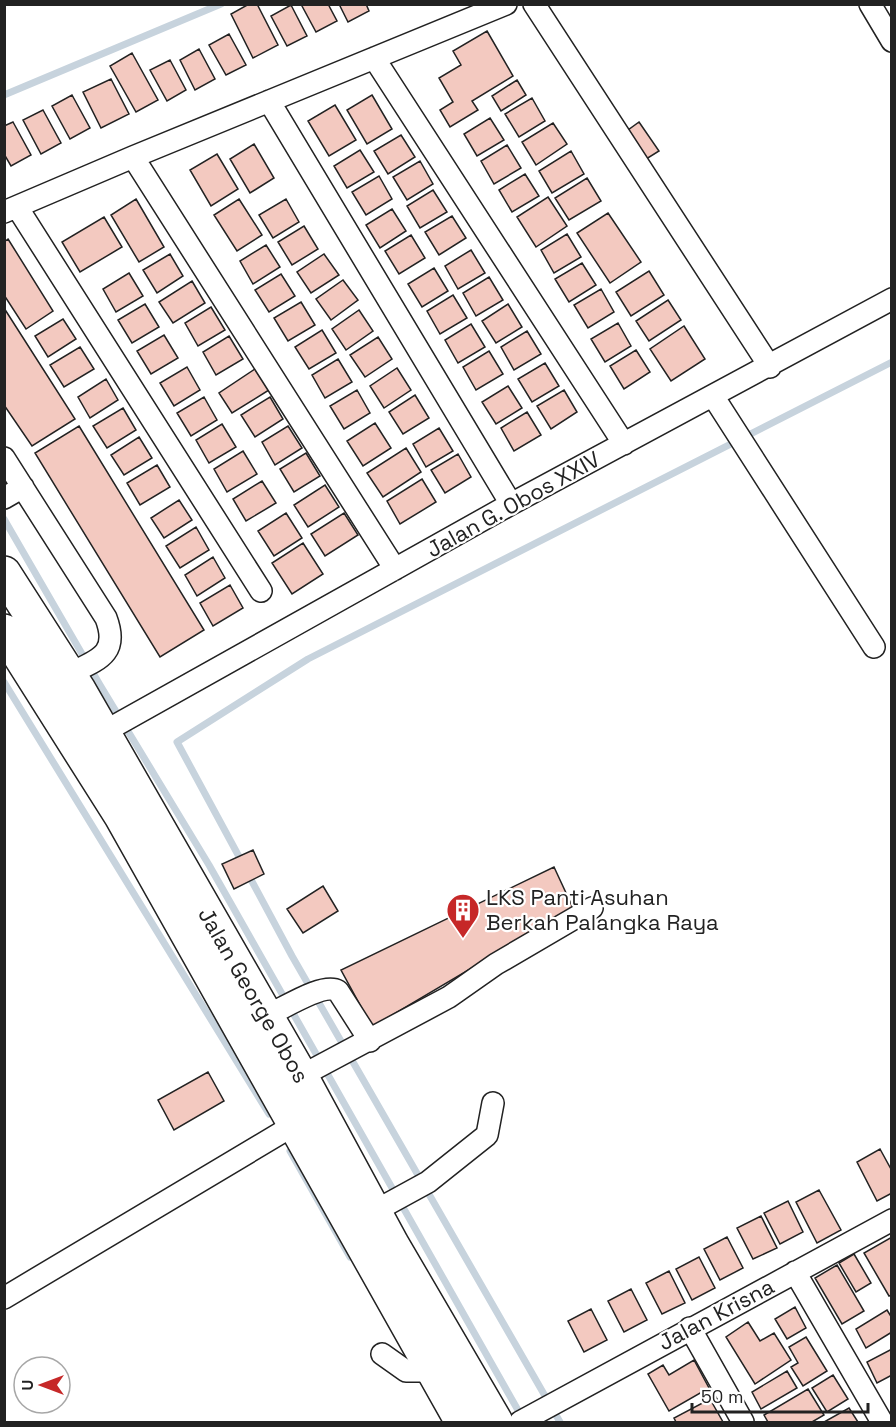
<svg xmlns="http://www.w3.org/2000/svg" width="896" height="1427" viewBox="0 0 896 1427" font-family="'Space Grotesk',sans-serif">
  <rect width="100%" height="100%" fill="#fff"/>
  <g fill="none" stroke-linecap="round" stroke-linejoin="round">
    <path stroke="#c7d3dd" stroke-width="7" d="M4 95 221 4
      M4 519 100 685 209 865 523 1419
      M4 682 269 1114
      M243 864 177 742 308 659 892 362
      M248 874 292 956 560 1422
      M290 1151 350 1257"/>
  </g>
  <path fill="#f3c9c0" stroke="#222" stroke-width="1.5" d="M249 4H257L278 45 253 58 231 14Z
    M305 4H328L337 21 316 32 302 6Z
    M339 4H366L369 11 348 22Z
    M291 5 307 36 287 46 271 16Z
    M487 31 513 76 472 101 478 110 450 127 440 110 453 102 439 78 461 65 453 51Z
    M229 34 246 65 226 75 209 45Z
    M199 49 215 79 195 90 180 60Z
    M132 53 158 100 136 112 110 66Z
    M170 60 186 90 167 101 150 70Z
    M111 79 129 114 101 128 83 92Z
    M517 80 526 95 501 111 492 96Z
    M72 95 90 128 70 139 52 106Z
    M372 95 392 129 367 144 347 110Z
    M532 98 545 121 519 137 505 114Z
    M335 105 356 140 329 156 308 121Z
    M43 110 61 143 41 154 23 120Z
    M490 118 504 140 477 156 464 134Z
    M13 122 31 155 11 166 4 154V126Z
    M639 122 659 151 643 161 624 133Z
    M553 123 567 144 536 165 522 142Z
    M401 135 415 157 388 174 374 151Z
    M254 144 274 178 250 193 230 159Z
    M507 145 521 168 494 184 481 161Z
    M360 150 374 172 347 188 334 166Z
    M571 151 584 174 552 193 539 171Z
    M217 154 238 189 211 206 190 170Z
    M420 161 433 184 407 200 393 177Z
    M525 174 539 196 512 212 499 190Z
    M379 176 392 199 366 215 352 192Z
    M587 178 601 201 569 220 555 198Z
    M433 190 447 212 420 228 407 206Z
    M548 197 567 226 536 247 517 217Z
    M136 199 164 247 139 262 111 215Z
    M239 199 262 235 237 251 214 215Z
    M286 199 299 222 273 238 259 215Z
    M392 209 406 231 380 248 366 225Z
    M608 213 641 262 610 283 577 233Z
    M452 216 466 238 439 255 425 232Z
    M104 217 122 247 80 272 62 242Z
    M304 226 318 249 292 265 278 242Z
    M567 234 581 257 554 273 541 250Z
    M411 235 425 258 399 274 385 251Z
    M8 239 53 311 26 329 4 295V242Z
    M266 245 280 267 253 284 240 261Z
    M471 250 485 273 458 289 445 266Z
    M170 254 183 276 157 293 143 270Z
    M324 254 339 275 311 293 297 272Z
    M582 263 596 285 569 302 555 279Z
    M434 268 448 291 422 307 408 284Z
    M649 271 664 295 631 316 616 292Z
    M129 273 143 296 116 312 103 289Z
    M281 274 295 296 269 312 255 290Z
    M489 277 503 300 476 316 463 293Z
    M343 280 358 300 331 320 316 299Z
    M192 281 205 303 173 323 159 302Z
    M601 289 614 312 588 328 574 305Z
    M453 295 467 318 440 334 427 311Z
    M668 300 681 320 649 341 636 321Z
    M301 302 315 325 288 341 274 318Z
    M145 304 159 327 132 343 118 320Z
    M508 304 522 327 496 343 482 321Z
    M211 307 225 330 198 346 185 323Z
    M4 308 75 419 32 446 4 405Z
    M359 310 373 331 346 350 332 329Z
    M63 319 76 339 48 357 35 336Z
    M618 323 631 346 605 362 591 339Z
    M471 324 485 347 458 363 445 340Z
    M684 326 705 359 671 381 650 349Z
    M322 330 336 353 309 369 295 347Z
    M527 331 541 354 514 370 501 347Z
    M164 335 178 358 151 374 137 351Z
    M229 336 243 359 216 375 203 352Z
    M378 337 392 359 365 377 350 355Z
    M80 347 94 369 64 387 50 365Z
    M636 350 650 372 624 389 610 366Z
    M489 351 503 374 476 390 463 367Z
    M338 359 352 382 325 398 312 375Z
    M545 363 559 386 532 402 518 379Z
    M187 367 200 390 174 406 160 383Z
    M397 368 411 390 384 408 370 386Z
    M255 369 269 390 232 413 219 393Z
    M106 379 118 400 90 418 78 397Z
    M508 386 522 408 496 424 482 402Z
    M357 390 370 413 344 429 330 406Z
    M564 390 577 412 551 429 537 406Z
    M415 395 429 418 403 434 389 412Z
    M204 397 217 420 191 436 177 413Z
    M270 397 283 419 255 437 241 415Z
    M123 408 136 430 107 448 93 426Z
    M527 412 541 435 514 451 501 428Z
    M375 423 391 448 363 466 347 441Z
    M222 424 236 447 209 463 196 440Z
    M79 426 204 630 160 657 35 453Z
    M288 426 302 448 275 465 262 442Z
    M439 428 453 451 426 467 413 444Z
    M139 437 152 458 124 475 111 455Z
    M406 448 421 472 383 497 367 473Z
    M243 451 257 474 227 492 214 469Z
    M306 453 320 476 294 492 280 469Z
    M458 454 471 477 445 493 431 470Z
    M157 465 170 487 140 505 127 483Z
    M422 479 436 502 400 524 387 501Z
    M262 481 276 503 246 521 233 499Z
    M325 485 339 507 308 527 294 505Z
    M179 500 192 520 164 538 151 518Z
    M286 513 302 538 274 556 258 531Z
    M344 513 358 535 325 556 311 534Z
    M196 527 209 550 180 568 166 546Z
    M303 543 323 574 292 594 272 563Z
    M213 557 225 578 197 596 185 575Z
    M230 585 243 608 213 626 200 603Z
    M253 850 264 874 234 889 222 864Z
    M554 867 573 908 372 1027 341 970Z
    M323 886 338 911 303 933 287 909Z
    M208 1072 224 1101 174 1130 158 1100Z
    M880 1149 892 1171V1193L877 1201 857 1162Z
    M819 1190 841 1230 817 1243 796 1202Z
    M788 1201 803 1232 780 1244 764 1213Z
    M761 1216 777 1248 753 1259 737 1228Z
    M727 1237 743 1268 720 1280 704 1249Z
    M892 1237V1295L889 1296 864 1253Z
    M854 1254 871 1283 856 1292 839 1263Z
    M699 1257 715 1288 692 1300 676 1269Z
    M837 1265 864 1311 842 1324 815 1278Z
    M669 1271 685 1303 662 1314 646 1283Z
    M631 1289 647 1320 624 1332 608 1301Z
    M795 1307 806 1328 787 1339 775 1319Z
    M591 1309 607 1340 584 1352 568 1321Z
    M887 1310 892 1318V1332L866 1348 856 1329Z
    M748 1322 760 1341 774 1333 791 1360 755 1384 726 1337Z
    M806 1337 827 1371 803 1386 791 1367 798 1363 789 1347Z
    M892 1349V1375L877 1383 867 1362Z
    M694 1360 709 1388 669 1411 648 1374 663 1365 669 1375Z
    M787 1371 797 1388 761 1409 752 1392Z
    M833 1375 848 1399 827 1412 812 1388Z
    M808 1389 824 1415 812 1422H768L764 1415Z
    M710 1399 723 1422H676L674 1418Z
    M849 1408 858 1422H824Z"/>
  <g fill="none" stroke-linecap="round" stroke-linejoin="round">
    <defs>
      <path id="minor" d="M534 4 770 367
        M870 4 892 41
        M374 58 624 444
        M269 101 511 504
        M133 157 395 569
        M17 207 261 591
        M4 212 133 157 506 4
        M713 396 874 647
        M4 458 106 618C120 655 97 660 67 675
        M4 498 23 487
        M93 738 511 504 892 299
        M266 1016C283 1009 323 982 338 991L370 1041
        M301 1076 449 997 496 964 592 908
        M375 1211 428 1182 487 1135 493 1103
        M795 1272 882 1422
        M4 1298 294 1125
        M690 1328 743 1422
        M382 1354 406 1371H433
        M520 1422 892 1220"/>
      <path id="primary" d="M4 573 79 690 301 1076 392 1244 496 1422
        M4 631 121 816 462 1422"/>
    </defs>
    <use href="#minor" stroke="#222" stroke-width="24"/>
    <use href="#primary" stroke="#222" stroke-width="36"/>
    <use href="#minor" stroke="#fff" stroke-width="21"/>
    <use href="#primary" stroke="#fff" stroke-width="33"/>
  </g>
  <defs>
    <symbol id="building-pin" viewBox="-11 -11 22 30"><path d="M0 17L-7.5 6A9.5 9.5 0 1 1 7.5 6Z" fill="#c62828" stroke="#fff"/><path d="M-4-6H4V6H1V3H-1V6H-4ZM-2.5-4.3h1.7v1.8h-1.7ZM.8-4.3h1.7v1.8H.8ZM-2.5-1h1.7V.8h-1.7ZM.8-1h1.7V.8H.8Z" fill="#fff"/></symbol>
  </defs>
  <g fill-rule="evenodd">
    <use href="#building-pin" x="444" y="891" width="38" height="52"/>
  </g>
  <g text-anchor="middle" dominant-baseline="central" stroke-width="4.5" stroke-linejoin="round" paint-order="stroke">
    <g font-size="22" fill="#222" stroke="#fff">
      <text transform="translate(513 504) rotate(-29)">Jalan G. Obos XXIV</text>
      <text transform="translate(254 995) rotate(60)">Jalan George Obos</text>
      <text transform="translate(716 1314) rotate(-28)">Jalan Krisna</text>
    </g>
    <g font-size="22" fill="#222" stroke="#fff" text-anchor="start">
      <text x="486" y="897">LKS Panti Asuhan<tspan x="486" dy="25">Berkah Palangka Raya</tspan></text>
    </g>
  </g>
  <rect width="896" height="1427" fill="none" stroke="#222222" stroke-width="12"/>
  <g transform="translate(42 1385) rotate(270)"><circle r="28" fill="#ffffff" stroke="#a7a7a7" stroke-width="1.5"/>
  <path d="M0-4.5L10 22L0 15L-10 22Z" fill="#c62828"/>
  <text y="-9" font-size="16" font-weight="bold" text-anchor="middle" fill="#222222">U</text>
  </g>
  <path d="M692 1403v9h176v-9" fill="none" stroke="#222222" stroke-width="3"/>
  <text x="701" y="1403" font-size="18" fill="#222222" stroke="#ffffff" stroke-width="4.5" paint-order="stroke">50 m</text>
</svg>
